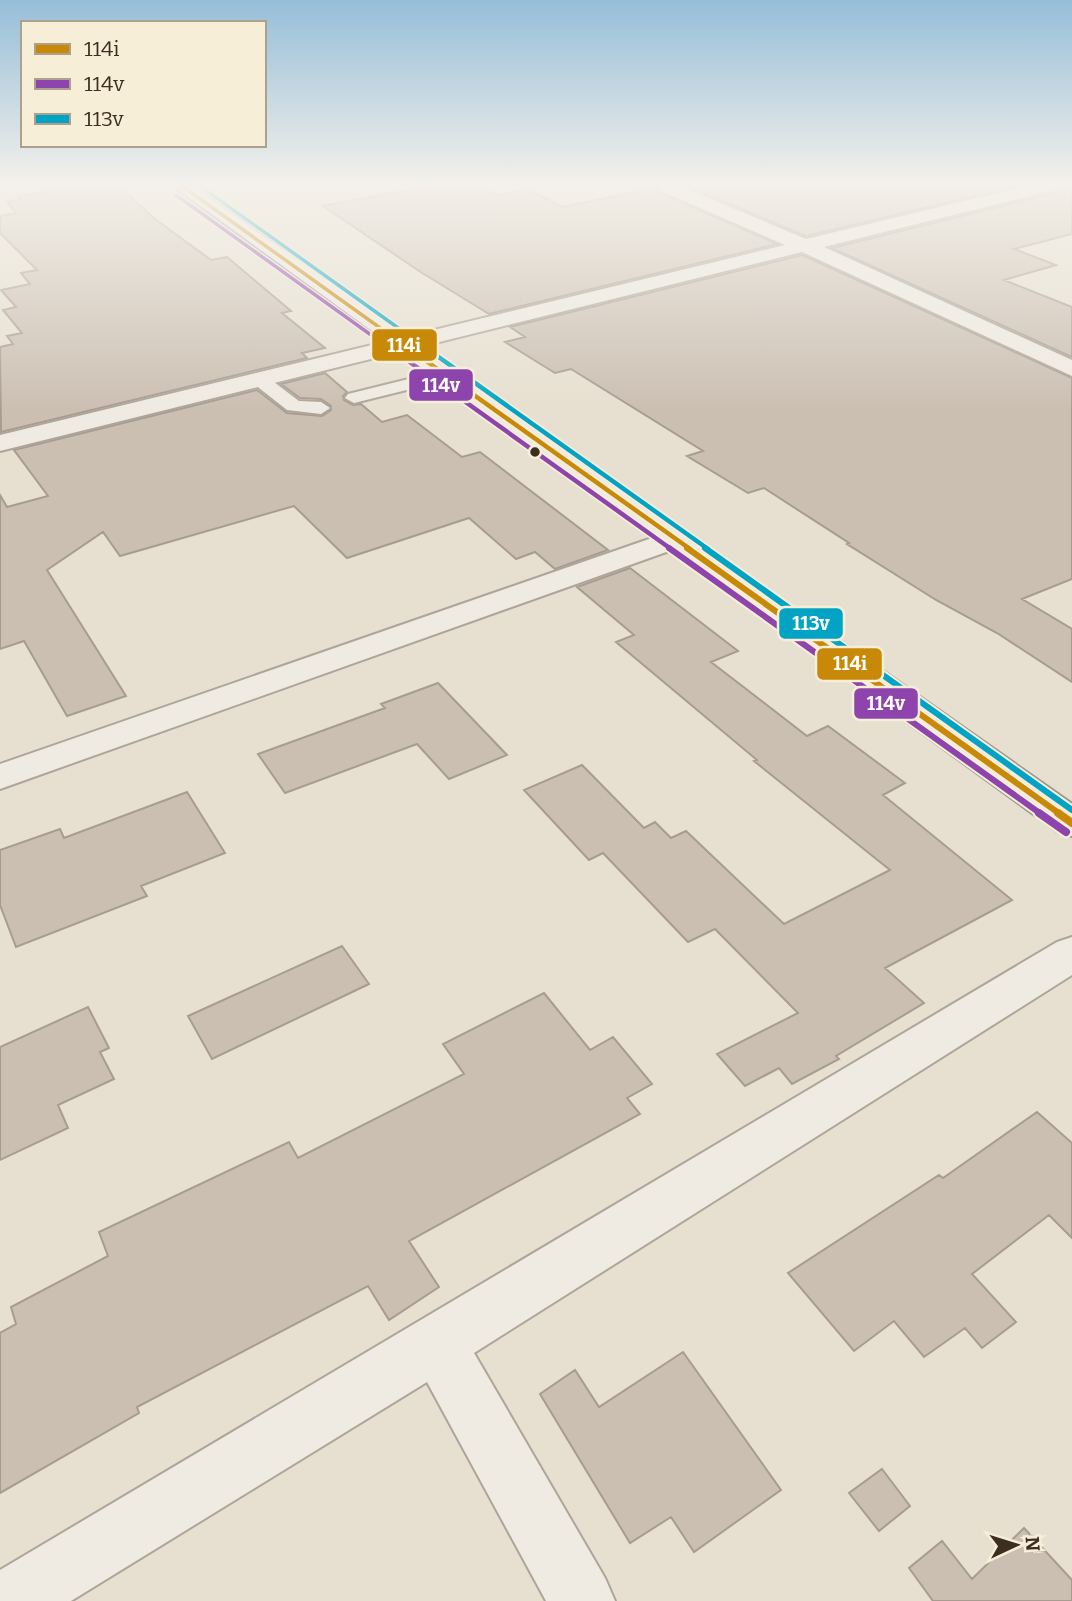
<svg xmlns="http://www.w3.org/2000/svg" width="1072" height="1601" viewBox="0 0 1072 1601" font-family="Bitter,serif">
  <rect width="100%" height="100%" fill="#e7e0d1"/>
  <path fill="#cbbfb2" stroke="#a89c90" stroke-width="2" d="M82 186H119L155 219 211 260 227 257 291 311 282 313 325 348 302 353 307 358 1 432 0 347 13 344 7 336 22 333 3 310 16 307 1 290 30 284 21 273 37 270 0 233V216L16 213 7 202 21 199 18 196Z
    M429 186H478L497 195 527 189 562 207 654 188 658 192 777 244 489 314 419 271 323 206Z
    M686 186H1017L806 236Z
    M1060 186H1072V234L1014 249 1056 265 1004 280 1072 307V357L832 248 1055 193Z
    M802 255 1072 378V579L1022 599 1072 629V682L997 633 936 600 847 544 849 543 764 488 748 493 687 456 703 451 571 369 555 373 505 342 525 337 510 327Z
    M325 373 347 392 343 396 344 400 353 405 361 404 382 422 407 415 462 457 480 452 608 550 555 569 535 552 516 559 469 518 347 558 294 506 120 556 103 532 47 570 126 696 67 716 24 641 0 649V495L7 507 48 496 14 450 257 390 287 413 322 416 331 410V406L321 399 300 398 281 384Z
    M630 568 738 651 711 662 807 736 828 726 905 783 883 795 1012 900 885 968 924 1003 836 1056 839 1059 792 1084 779 1068 745 1086 717 1054 798 1013 715 929 688 942 603 853 589 860 524 790 582 765 644 828 655 822 671 838 686 831 784 924 890 870 754 761 757 760 616 642 634 635 577 587Z
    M438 683 507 755 449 779 417 744 285 793 258 754 385 708 381 704Z
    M187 792 225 853 141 886 147 896 16 947 0 905V850L60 829 64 838Z
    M342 946 369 984 212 1059 188 1016Z
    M544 993 590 1050 613 1037 652 1084 627 1098 640 1114 409 1241 439 1287 389 1320 368 1286 137 1407 139 1413 0 1493V1333L16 1324 11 1307 108 1256 99 1232 289 1142 298 1158 464 1074 443 1044Z
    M88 1007 109 1048 100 1052 114 1079 58 1105 68 1128 0 1160V1047Z
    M1037 1112 1072 1143V1238L1049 1215 972 1274 1016 1322 982 1348 965 1328 924 1357 894 1321 854 1351 788 1273 939 1175 943 1178Z
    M683 1352 781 1490 694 1552 671 1517 630 1543 540 1394 575 1370 599 1407Z
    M882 1469 910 1506 879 1531 849 1493Z
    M1024 1528 1072 1580V1601H933L909 1568 942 1541 972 1579Z"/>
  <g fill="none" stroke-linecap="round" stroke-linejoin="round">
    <defs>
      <path id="lane" d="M445 370 451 371 454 375 451 379 354 403 345 398 348 394Z
        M260 375 266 376 299 401 321 402 330 408 321 414 287 410 254 384 251 380 254 376Z"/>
      <path id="street" d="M656 186H680L806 239 1027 186H1057L1054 190 824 247 1072 360V376L802 252 0 451V435L785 245 659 190Z
        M675 530 686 533 690 539 686 545 0 789V764Z
        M1072 937V975L474 1353 605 1578 615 1601H546L427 1382 71 1601H0V1570L1057 942Z"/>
      <path id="secondary" d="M173 186H193L1072 804V836L1058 832Z"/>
    </defs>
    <use href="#lane" stroke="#ada599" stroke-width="4"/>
    <use href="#street" stroke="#ada599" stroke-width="4"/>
    <use href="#secondary" stroke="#9c958a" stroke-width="4"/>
    <use href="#lane" fill="#efebe3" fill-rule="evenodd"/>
    <use href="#street" fill="#efebe3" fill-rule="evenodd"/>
    <use href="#secondary" fill="#efebe3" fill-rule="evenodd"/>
    <defs>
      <path id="bus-1-far3" d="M182 186 404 345"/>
      <path id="bus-1-far2" d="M401 343 690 549"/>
      <path id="bus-1-far1" d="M687 548 1060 814"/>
      <path id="bus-1" d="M1058 813 1072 823"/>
      <path id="bus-2-far3" d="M176 195 385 345"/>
      <path id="bus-2-far2" d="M383 343 671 549"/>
      <path id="bus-2-far1" d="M669 548 1041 814"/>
      <path id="bus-2" d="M1039 813 1066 832"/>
      <path id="bus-3-far2" d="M200 186 422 345"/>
      <path id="bus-3-far1" d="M419 343 708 549"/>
      <path id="bus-3" d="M705 548 1072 810"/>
    </defs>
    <use href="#bus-1-far3" stroke="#f7eed8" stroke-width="6"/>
    <use href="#bus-1-far2" stroke="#f7eed8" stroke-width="8"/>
    <use href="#bus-1-far1" stroke="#f7eed8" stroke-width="10"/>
    <use href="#bus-1" stroke="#f7eed8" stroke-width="13"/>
    <use href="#bus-2-far3" stroke="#f7eed8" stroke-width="6"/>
    <use href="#bus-2-far2" stroke="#f7eed8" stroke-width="8"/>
    <use href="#bus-2-far1" stroke="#f7eed8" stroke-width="10"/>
    <use href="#bus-2" stroke="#f7eed8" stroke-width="13"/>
    <use href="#bus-3-far2" stroke="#f7eed8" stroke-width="6"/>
    <use href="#bus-3-far1" stroke="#f7eed8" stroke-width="8"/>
    <use href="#bus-3" stroke="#f7eed8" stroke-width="10"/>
    <use href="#bus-1-far3" stroke="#c88808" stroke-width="3.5"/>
    <use href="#bus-1-far2" stroke="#c88808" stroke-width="4.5"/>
    <use href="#bus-1-far1" stroke="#c88808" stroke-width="6"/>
    <use href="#bus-1" stroke="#c88808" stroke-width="8"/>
    <use href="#bus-2-far3" stroke="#8e44ad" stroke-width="3.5"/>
    <use href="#bus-2-far2" stroke="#8e44ad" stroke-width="4.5"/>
    <use href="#bus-2-far1" stroke="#8e44ad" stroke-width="6"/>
    <use href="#bus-2" stroke="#8e44ad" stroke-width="8"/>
    <use href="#bus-3-far2" stroke="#03a3c5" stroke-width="3.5"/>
    <use href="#bus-3-far1" stroke="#03a3c5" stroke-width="4.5"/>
    <use href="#bus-3" stroke="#03a3c5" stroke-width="6"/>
  </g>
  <linearGradient id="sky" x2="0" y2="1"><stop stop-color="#96bed9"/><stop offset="0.45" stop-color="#f4f1ea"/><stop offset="1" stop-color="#f4f1ea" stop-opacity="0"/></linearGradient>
  <rect width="1072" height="410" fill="url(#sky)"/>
  <circle fill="#3d2e20" stroke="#f7eed8" stroke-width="2.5" cx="535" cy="452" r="6"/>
  <g stroke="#f7eed8" stroke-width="2.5">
    <rect x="371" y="328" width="67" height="34" rx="7" fill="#c88808"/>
    <rect x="408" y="368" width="66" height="34" rx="7" fill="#8e44ad"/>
    <rect x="778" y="607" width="66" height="33" rx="7" fill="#03a3c5"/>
    <rect x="816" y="647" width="67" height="34" rx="7" fill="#c88808"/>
    <rect x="853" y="687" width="66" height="33" rx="7" fill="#8e44ad"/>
  </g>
  <g font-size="19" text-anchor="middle" font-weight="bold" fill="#fff">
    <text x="404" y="352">114i</text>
    <text x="441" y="392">114v</text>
    <text x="811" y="630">113v</text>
    <text x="850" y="670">114i</text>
    <text x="886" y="710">114v</text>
  </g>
  <rect x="21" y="21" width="245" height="126" fill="#f7eed8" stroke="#ada18e" stroke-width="2"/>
  <rect x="35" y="44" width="35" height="10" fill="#c88808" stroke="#ada18e" stroke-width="2"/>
  <text x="84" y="56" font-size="21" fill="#3d2e20">114i</text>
  <rect x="35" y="79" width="35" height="10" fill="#8e44ad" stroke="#ada18e" stroke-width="2"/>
  <text x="84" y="91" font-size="21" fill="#3d2e20">114v</text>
  <rect x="35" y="114" width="35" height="10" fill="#03a3c5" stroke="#ada18e" stroke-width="2"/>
  <text x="84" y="126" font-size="21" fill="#3d2e20">113v</text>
  <g transform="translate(1016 1545) rotate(86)" stroke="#f7eed8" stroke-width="5" paint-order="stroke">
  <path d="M0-5L12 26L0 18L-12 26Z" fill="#3d2e20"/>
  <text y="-10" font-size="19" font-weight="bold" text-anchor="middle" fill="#3d2e20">N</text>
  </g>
</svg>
